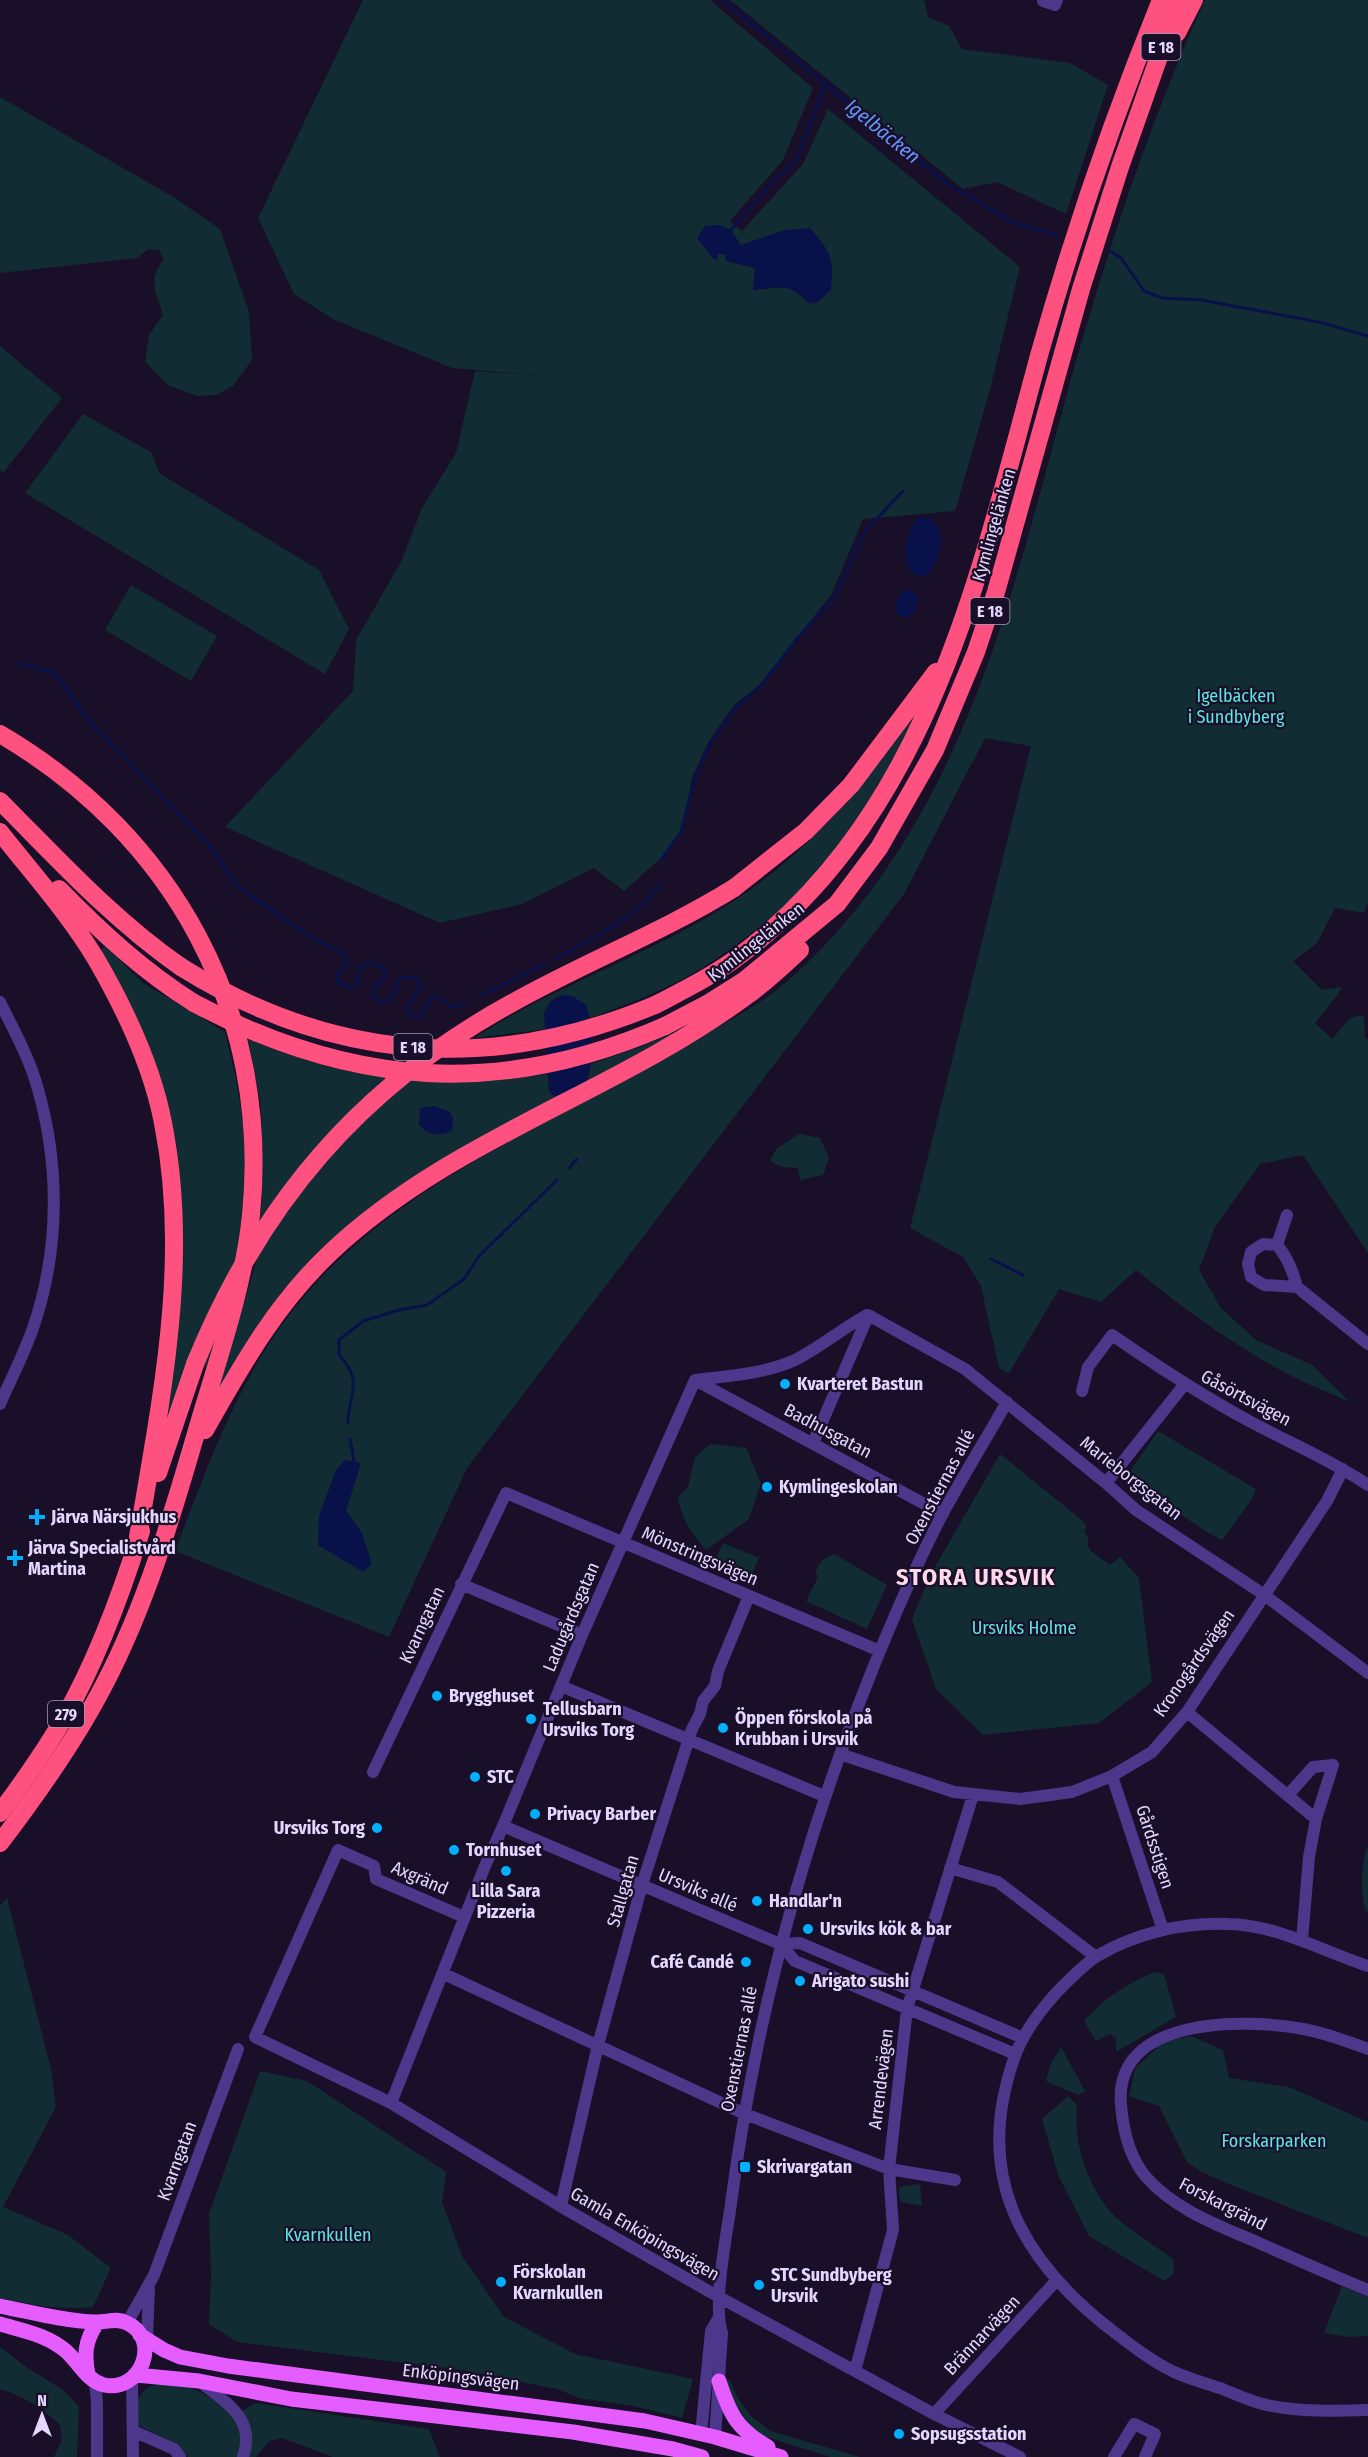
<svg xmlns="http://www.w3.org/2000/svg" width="1368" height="2457" viewBox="0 0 1368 2457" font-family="'Fira Sans Condensed',sans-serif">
  <rect width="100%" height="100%" fill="#190f29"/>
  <path fill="#112d33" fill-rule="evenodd" d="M363 0H710L813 88 783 160 730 221 742 231 803 164 828 109 1020 267 989 393 955 511 863 519 831 595 759 685 733 706 709 741 692 777 685 815 680 831 672 846 660 859 624 891 594 868 522 904 440 923 225 827 353 691 356 640 401 562 422 508 456 453 475 371 559 377 452 368 333 319 294 294 258 218ZM761 239 795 290 785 287 753 290 755 268 726 261 725 254H718Z
    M730 0H924L928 17 949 26 962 49 1070 63 1108 85 1066 214 997 182 963 189Z
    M1205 0H1368V903L1364 913 1335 908 1317 943 1293 961 1322 990 1342 987 1336 997 1315 1023 1332 1039 1350 1018 1364 1015 1365 1039H1368V1253L1303 1155 1260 1164 1215 1227 1199 1270 1221 1308 1256 1340 1312 1365 1350 1402C1325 1391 1299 1381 1275 1367 1226 1340 1180 1306 1136 1270L1101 1302 1059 1289 1009 1373 999 1368 981 1286 963 1257 910 1228 1031 746 985 738 904 894 467 1468 389 1637 175 1551C210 1460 242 1367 308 1292 415 1170 574 1116 708 1033 730 1020 754 1007 774 992 810 964 841 929 869 893 984 741 1024 548 1074 368 1110 243 1151 119 1205 0Z
    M0 97 175 198 220 229 249 312 252 360 233 386 216 395 197 396 168 385 145 362 149 335 163 315C156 292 147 280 164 259L159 250 149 249 137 258 0 273Z
    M0 346 62 398 3 473 0 470Z
    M83 414 151 452 159 473 319 570 349 629 325 674 25 493Z
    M131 585 217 636 191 681 105 630Z
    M922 704C896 754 869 804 835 850 801 896 751 937 702 968 668 989 628 1004 590 1018L586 1005C559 987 543 997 546 1029L474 1038C565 979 675 947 761 882 826 833 876 770 922 704Z
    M105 946 143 983 225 1032 236 1078 244 1129V1188L238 1254 207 1367 186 1361 165 1428 181 1289 182 1210 177 1146 163 1088 98 952Z
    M689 1026 587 1081 591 1064 640 1047Z
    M248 1039C344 1081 445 1090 548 1074L549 1091 556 1098 475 1141 311 1260 280 1294 242 1352 216 1397 256 1262 262 1196 261 1105Z
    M799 1134 820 1138 829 1158 823 1175 800 1180 798 1168 782 1167 770 1161 776 1149Z
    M1158 1431 1256 1489 1252 1499 1222 1540 1205 1531 1126 1477Z
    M711 1444 746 1448 761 1483 749 1519 706 1550C691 1533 682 1520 678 1497L688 1487 695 1457Z
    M1000 1454 1083 1521 1087 1526 1084 1531 1089 1539 1087 1544 1091 1551 1110 1565 1120 1557 1139 1578 1152 1682 1099 1723 983 1735 936 1689 912 1619 930 1576Z
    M723 1543 759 1558 749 1581 713 1566Z
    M834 1554 887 1585 867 1629 806 1601 818 1577 815 1571 822 1560Z
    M1368 1844V1912L1365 1910C1360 1888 1361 1866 1368 1844Z
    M7 1898 51 2069 56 2107 3 2207 68 2235 111 2268 93 2307C62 2310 31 2305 0 2298V1906Z
    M1154 1972 1164 1974 1176 2017 1116 2052V2038L1110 2034 1096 2041 1084 2021C1106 1997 1125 1985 1154 1972Z
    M1191 2036 1223 2050 1229 2078 1289 2087 1368 2122V2238L1226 2183 1200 2171 1187 2162 1159 2106 1129 2096 1135 2069 1144 2060 1163 2042Z
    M1061 2047 1085 2091 1078 2095 1046 2081 1051 2063Z
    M260 2071 307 2081 446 2172 442 2202 462 2256 504 2317 575 2354 693 2379 682 2418 634 2406 579 2398 557 2389 462 2370 237 2342 209 2324 211 2275 209 2214Z
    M1068 2096 1077 2105C1073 2141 1086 2181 1109 2210 1120 2224 1157 2247 1173 2259L1174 2273 1164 2281 1089 2236 1059 2177 1042 2119Z
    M920 2184 922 2206 900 2202 899 2187Z
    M1342 2286 1368 2297V2336L1348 2337 1324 2333Z
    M0 2347 26 2367 63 2390 79 2406 77 2457H54L62 2440 60 2425C43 2408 23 2396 0 2389Z
    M725 2379 730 2380 737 2397 750 2415 770 2431 860 2457H830L767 2437 751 2427 733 2402Z
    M158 2384C167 2385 177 2385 187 2387 205 2391 239 2415 242 2434 244 2441 240 2450 238 2457H188L173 2442 140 2426C133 2407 137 2389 158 2384Z
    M255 2403 429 2429 440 2457H333L282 2438 269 2441 256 2457H248C255 2440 252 2427 241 2412Z"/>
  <path fill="#081149" d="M720 225 731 230 741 245 785 230 810 228C831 252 834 258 831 290L819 301 810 304C787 282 782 287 753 290L755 268 726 261 725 254H718L717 260 713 259 697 238 705 226Z
    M919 517 931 518C948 535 941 558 927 575 894 581 904 533 919 517Z
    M909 590 918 595C918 606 916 615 904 618L896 613V601L902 592Z
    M564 995 572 996 586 1005C594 1035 593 1059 585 1088L556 1098 549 1091 544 1013 550 1002Z
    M433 1106 449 1111 453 1118 452 1131C440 1137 428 1135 419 1125L420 1108Z
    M345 1460 361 1463 346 1511 362 1533 372 1564 363 1572 318 1545 319 1516 336 1470Z"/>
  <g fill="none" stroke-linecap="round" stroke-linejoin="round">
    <path stroke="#081149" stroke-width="3" d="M723 0 949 185 1013 222 1059 236
      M731 230 770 185 796 161 825 86
      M1110 251 1121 258 1144 291 1162 298 1202 300 1265 312 1319 322 1368 336
      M19 663 55 673 91 723 212 848 236 885 312 938 344 953 346 965 337 975 338 983 352 987 356 985 360 967C368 961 379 963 385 971L384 978C378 985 372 986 373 996L380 1002C396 1000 394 988 400 978L415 977 420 984C419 995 407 1001 407 1011L412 1016 420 1017 432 997 439 996 452 1008 465 1003
      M661 860 681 832 695 777 711 742 735 708 761 686 796 640 835 596 865 531 903 491
      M556 958C590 940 639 916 660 884
      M479 996 545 964
      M569 1168 577 1159
      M991 1259 1023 1275
      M348 1423C348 1393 365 1383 339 1355V1340L363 1321 399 1310 427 1305 464 1279 479 1256 557 1180
      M350 1439 354 1461"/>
    <path stroke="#4c378a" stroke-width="12" d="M1043 1 1055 5 1057 0
      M0 1002C13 1029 29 1057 37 1086 60 1164 60 1250 33 1328 24 1354 11 1379 0 1404
      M1277 1245 1287 1215
      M1297 1287C1293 1271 1288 1258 1277 1245L1263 1244 1251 1252 1248 1264 1251 1277 1264 1285 1297 1287 1368 1344
      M870 1316 965 1369 1106 1483 1136 1510 1263 1594 1368 1673
      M695 1380 943 1514
      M695 1380C728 1376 764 1374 795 1360 819 1348 843 1328 867 1315L870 1316
      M1082 1391 1088 1367 1112 1335C1157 1366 1202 1396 1251 1422 1290 1443 1331 1460 1368 1485
      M813 1443 865 1323 870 1316
      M1106 1483 1184 1385
      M461 1584 582 1635
      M561 1686 824 1796
      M1187 1712 1316 1819
      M840 1754 954 1792 1020 1799 1072 1792 1112 1776 1152 1752 1187 1712 1327 1501 1343 1469
      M373 1772 506 1493 880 1651
      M1112 1776 1163 1930
      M1288 1795 1313 1767 1333 1765 1316 1819 1309 1857 1302 1940
      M503 1826 780 1944 795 1961 1015 2054
      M950 1868 998 1882 1096 1957
      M464 1917 376 1879 374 1866 338 1850 255 2037 391 2103 567 2210 719 2297 934 2414 1020 2457
      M780 1944 800 1943 1023 2038
      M1368 1966C1322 1951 1278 1925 1228 1924 1184 1922 1136 1933 1097 1956 1083 1965 1068 1981 1056 1993 1024 2029 1012 2053 1003 2100 985 2196 1033 2267 1105 2325 1127 2342 1148 2359 1172 2371 1187 2378 1204 2383 1220 2388 1235 2394 1251 2402 1267 2405 1299 2412 1335 2411 1368 2410
      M444 1974 745 2114 889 2169 955 2180
      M1368 2049C1347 2041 1325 2033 1303 2029 1245 2018 1113 2016 1121 2105 1123 2129 1130 2158 1146 2177 1175 2210 1220 2226 1259 2243 1295 2259 1331 2275 1368 2290
      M391 2103 485 1866 503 1826 582 1635 695 1380
      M561 2206 598 2045 642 1885 692 1729 700 1714 703 1701 715 1686 718 1671 749 1596
      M127 2323 154 2275 238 2049
      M147 2339 149 2288
      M855 2371 893 2230 889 2169 907 2009 973 1795
      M132 2379 133 2457
      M95 2381 97 2403V2457
      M200 2382C227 2403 256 2419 243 2457
      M934 2414 1056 2281
      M133 2431 174 2449 180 2457
      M701 2434 711 2331 718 2319
      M715 2437 722 2333C712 2301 728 2231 732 2196 754 2033 794 1876 852 1722 879 1651 908 1580 943 1513 963 1476 986 1439 1007 1402
      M1114 2457 1134 2424 1155 2434 1145 2457"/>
    <path stroke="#e65dff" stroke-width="15" d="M0 2306C31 2312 64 2321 95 2322 106 2323 116 2317 127 2323 162 2339 141 2393 104 2385 87 2381 79 2363 67 2352 48 2335 24 2331 0 2324
      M140 2335 164 2350 180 2357 228 2366 645 2421 715 2437 781 2457
      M88 2375C84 2354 85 2341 97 2323
      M136 2375 199 2381 291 2399 573 2432 673 2449 702 2457
      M719 2381C730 2415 737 2429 768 2447"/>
    <path stroke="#ff517f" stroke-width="18" d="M1177 33 1194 0
      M0 734C174 836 271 1013 251 1215 244 1287 217 1361 197 1430 172 1516 146 1605 104 1685 75 1741 39 1792 0 1843
      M0 801C58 859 113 920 181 967
      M0 832C33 874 69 914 96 959 125 1009 152 1065 163 1123 191 1263 160 1404 137 1543
      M734 888 806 831 851 785 936 672
      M59 889C101 932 143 971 194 1003
      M655 1005C680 992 707 979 731 962 930 818 979 575 1040 352 1074 232 1114 115 1161 0
      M665 1026 707 1004 745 980 837 904 879 848 935 750 976 652 996 592 1081 289 1120 167 1179 0
      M205 1430C242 1365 275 1305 330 1253 450 1139 613 1094 745 997 765 983 783 966 800 950
      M158 1473 195 1364
      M0 1813C23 1782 45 1751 64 1718 97 1660 121 1595 141 1531"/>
    <path stroke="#ff517f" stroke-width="18" d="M181 967C332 1061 490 1074 655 1005
      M194 1003C351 1087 501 1098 665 1026
      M195 1364C260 1204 360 1086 512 1003 585 962 663 932 734 888"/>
  </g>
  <g fill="#02afff" stroke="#190f29" stroke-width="2">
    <circle cx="785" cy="1384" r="6"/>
    <circle cx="767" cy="1487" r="6"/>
    <path d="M34 1508h6v6h6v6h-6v6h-6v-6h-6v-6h6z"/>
    <path d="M12 1549h6v6h6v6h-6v6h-6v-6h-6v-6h6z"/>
    <circle cx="437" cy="1696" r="6"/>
    <circle cx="531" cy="1719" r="6"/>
    <circle cx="723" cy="1728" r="6"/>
    <circle cx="475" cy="1777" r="6"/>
    <circle cx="535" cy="1814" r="6"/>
    <circle cx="377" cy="1828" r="6"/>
    <circle cx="454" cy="1850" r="6"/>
    <circle cx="506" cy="1871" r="6"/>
    <circle cx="757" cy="1901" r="6"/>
    <circle cx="808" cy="1929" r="6"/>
    <circle cx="746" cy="1962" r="6"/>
    <circle cx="800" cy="1981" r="6"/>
    <rect x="739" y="2161" width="12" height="12" rx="3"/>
    <circle cx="501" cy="2282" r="6"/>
    <circle cx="759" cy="2285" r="6"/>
    <circle cx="899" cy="2434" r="6"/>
  </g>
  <g text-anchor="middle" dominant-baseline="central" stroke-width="4.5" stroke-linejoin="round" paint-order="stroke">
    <g fill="#190f29" stroke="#a79abf" stroke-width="1.5">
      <rect x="1141.5" y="34" width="39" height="26" rx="4.5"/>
      <rect x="970.5" y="598" width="39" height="26" rx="4.5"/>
      <rect x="393.5" y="1034" width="39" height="26" rx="4.5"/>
      <rect x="48" y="1701" width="36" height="26" rx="4.5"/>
    </g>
    <g font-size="16" font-weight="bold" fill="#e4d6ff">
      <text x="1161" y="47">E 18</text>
      <text x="990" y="611">E 18</text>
      <text x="413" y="1047">E 18</text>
      <text x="66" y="1714">279</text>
    </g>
    <g font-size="18" fill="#e4d6ff" stroke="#190f29">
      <text transform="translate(994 525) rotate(-74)">Kymlingelänken</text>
      <text transform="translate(756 942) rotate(-38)">Kymlingelänken</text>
      <text transform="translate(1246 1398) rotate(28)">Gåsörtsvägen</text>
      <text transform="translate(828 1431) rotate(28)">Badhusgatan</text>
      <text transform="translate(1131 1478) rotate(38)">Marieborgsgatan</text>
      <text transform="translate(940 1487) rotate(-62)">Oxenstiernas allé</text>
      <text transform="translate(700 1556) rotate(23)">Mönstringsvägen</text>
      <text transform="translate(571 1617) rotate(-67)">Ladugårdsgatan</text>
      <text transform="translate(422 1625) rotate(-65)">Kvarngatan</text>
      <text transform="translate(1194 1663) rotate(-55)">Kronogårdsvägen</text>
      <text transform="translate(1155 1847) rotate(72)">Gårdsstigen</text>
      <text transform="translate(420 1878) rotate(23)">Axgränd</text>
      <text transform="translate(698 1890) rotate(23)">Ursviks allé</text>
      <text transform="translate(623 1891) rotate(-74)">Stallgatan</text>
      <text transform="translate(739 2049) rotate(-79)">Oxenstiernas allé</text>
      <text transform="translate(881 2079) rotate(-83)">Arrendevägen</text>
      <text transform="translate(177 2161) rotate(-70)">Kvarngatan</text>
      <text transform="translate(1223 2204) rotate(27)">Forskargränd</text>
      <text transform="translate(645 2234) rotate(30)">Gamla Enköpingsvägen</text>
      <text transform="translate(982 2335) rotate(-47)">Brännarvägen</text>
      <text transform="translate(461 2377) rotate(7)">Enköpingsvägen</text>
    </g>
    <g font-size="18" fill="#5be6e2" stroke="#190f29">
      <text x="1236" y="696">Igelbäcken<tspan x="1236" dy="21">i Sundbyberg</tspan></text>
      <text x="1024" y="1628">Ursviks Holme</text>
      <text x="1274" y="2141">Forskarparken</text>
      <text x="328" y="2235">Kvarnkullen</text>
    </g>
    <g font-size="18" font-weight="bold" fill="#e4d6ff" stroke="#190f29" text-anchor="start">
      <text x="797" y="1384">Kvarteret Bastun</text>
      <text x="779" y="1487">Kymlingeskolan</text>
      <text x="51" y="1517">Järva Närsjukhus</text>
      <text x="28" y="1548">Järva Specialistvård<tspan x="28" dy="21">Martina</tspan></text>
      <text x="449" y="1696">Brygghuset</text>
      <text x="543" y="1709">Tellusbarn<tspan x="543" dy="21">Ursviks Torg</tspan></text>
      <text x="735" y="1718">Öppen förskola på<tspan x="735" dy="21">Krubban i Ursvik</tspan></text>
      <text x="487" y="1777">STC</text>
      <text x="547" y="1814">Privacy Barber</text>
      <text x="365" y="1828" text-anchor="end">Ursviks Torg</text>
      <text x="466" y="1850">Tornhuset</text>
      <text x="506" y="1891" text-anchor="middle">Lilla Sara<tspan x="506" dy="21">Pizzeria</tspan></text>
      <text x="769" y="1901">Handlar'n</text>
      <text x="820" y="1929">Ursviks kök &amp; bar</text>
      <text x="734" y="1962" text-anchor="end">Café Candé</text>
      <text x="812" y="1981">Arigato sushi</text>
      <text x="757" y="2167">Skrivargatan</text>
      <text x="513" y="2272">Förskolan<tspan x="513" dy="21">Kvarnkullen</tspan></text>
      <text x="771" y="2275">STC Sundbyberg<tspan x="771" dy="21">Ursvik</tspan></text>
      <text x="911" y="2434">Sopsugsstation</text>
    </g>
    <g font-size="20" font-style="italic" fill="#6496ff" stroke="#190f29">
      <text transform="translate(883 131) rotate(39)">Igelbäcken</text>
    </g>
    <g font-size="24" font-weight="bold" letter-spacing="1.5" fill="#ffd8e9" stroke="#190f29">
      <text x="976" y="1577">STORA URSVIK</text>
    </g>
  </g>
  <g transform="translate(42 2415)" stroke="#190f29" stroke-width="4.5" paint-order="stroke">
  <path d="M0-4.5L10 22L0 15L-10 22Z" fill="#e4d6ff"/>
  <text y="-9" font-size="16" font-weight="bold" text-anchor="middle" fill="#e4d6ff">N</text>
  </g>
</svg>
